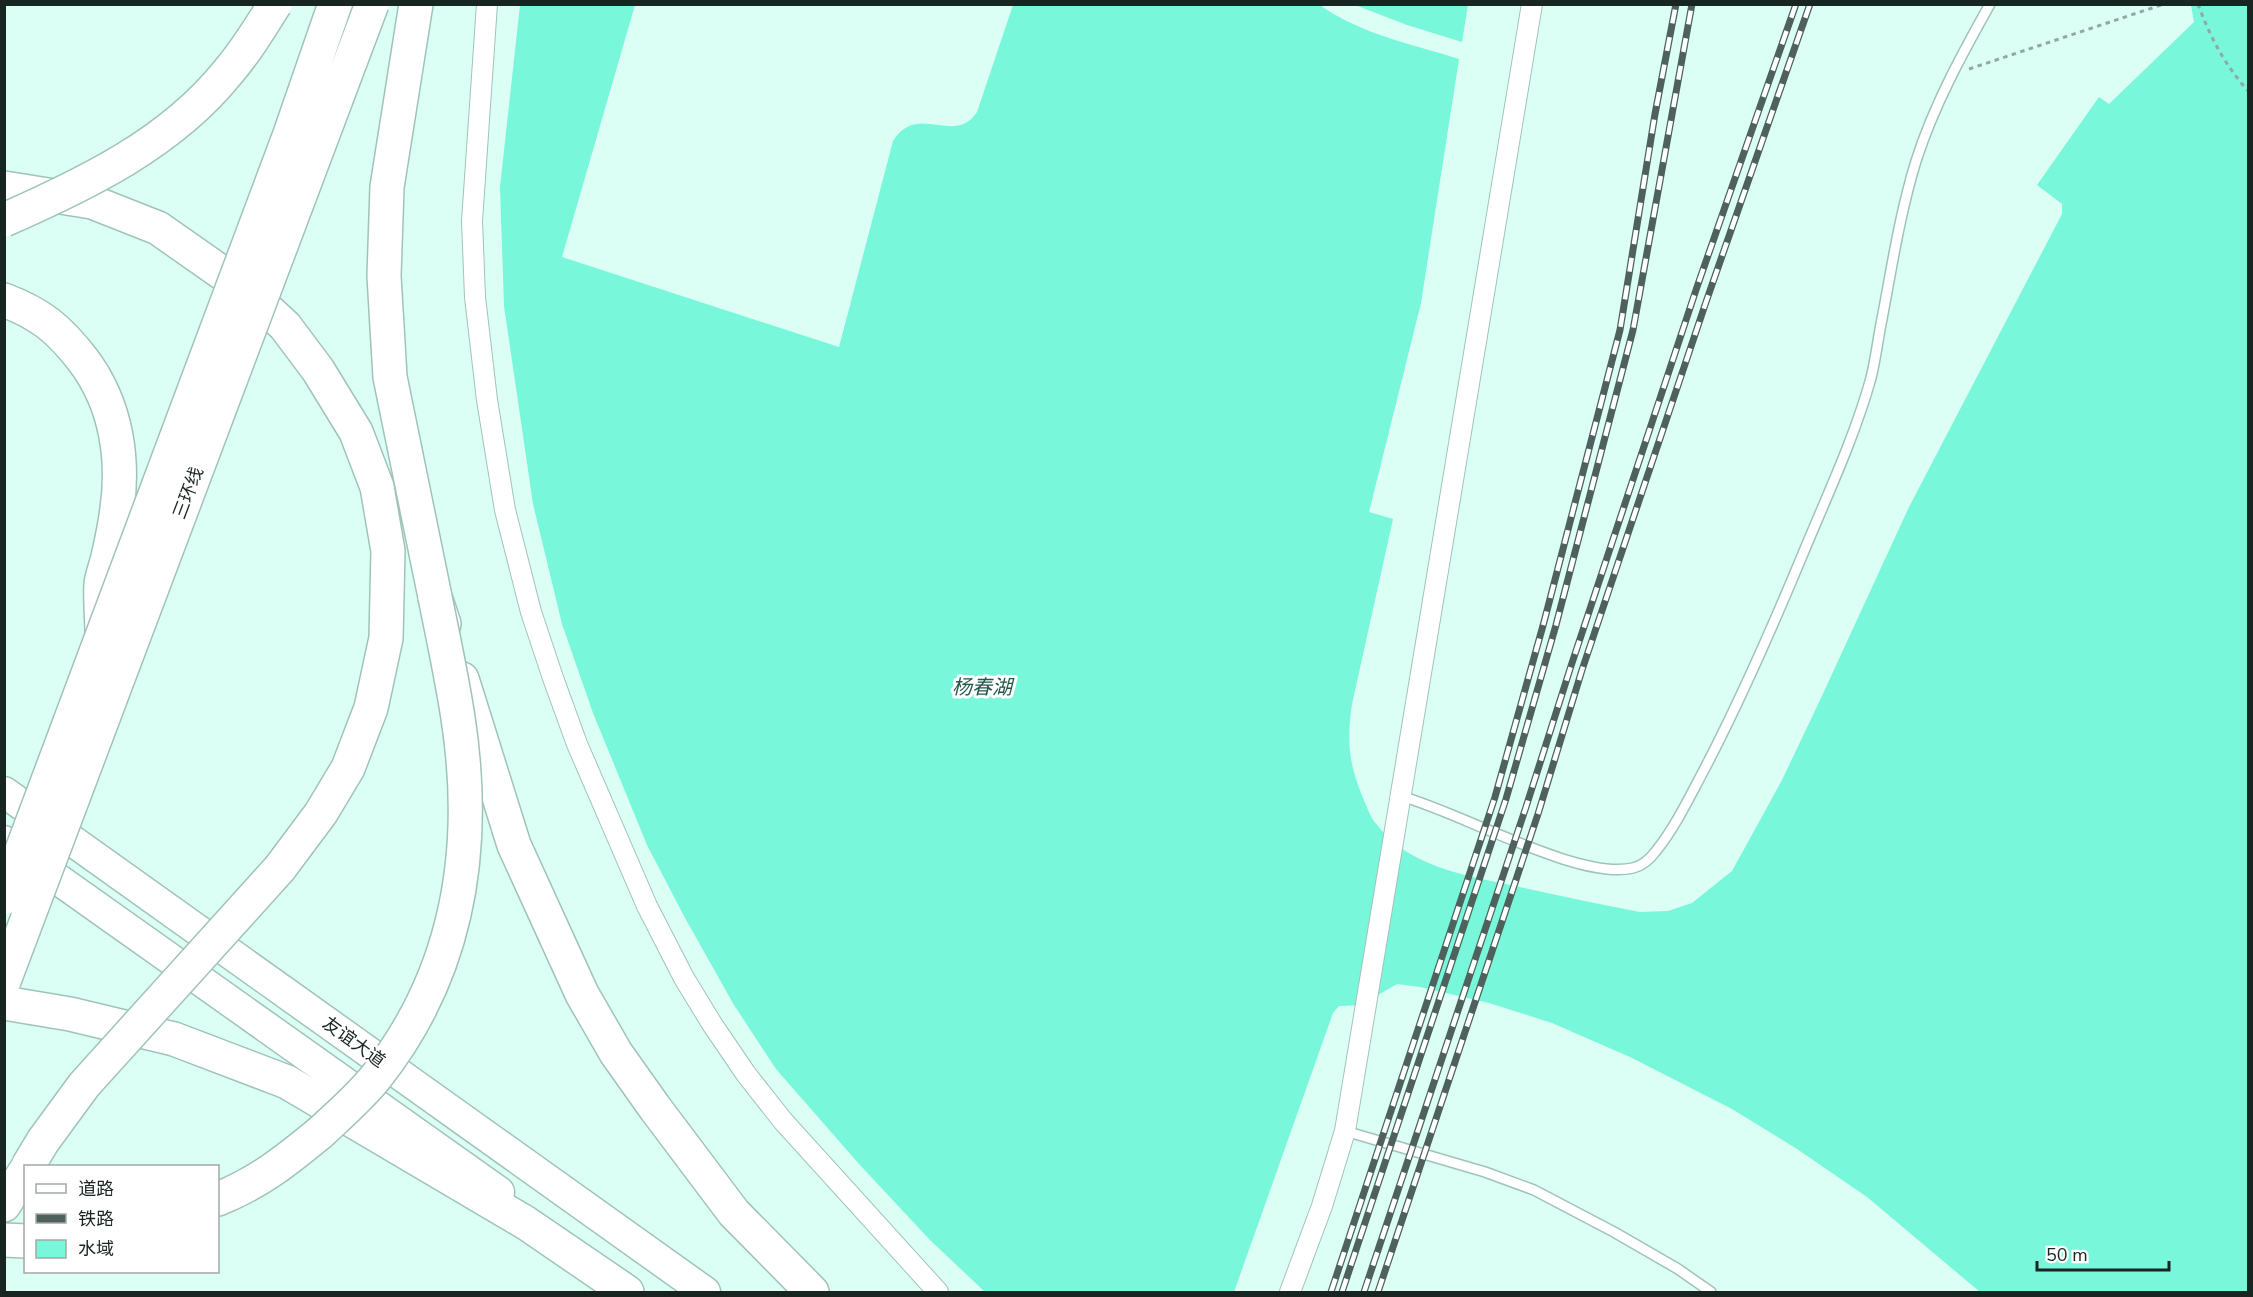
<svg xmlns="http://www.w3.org/2000/svg" width="2253" height="1297" viewBox="0 0 2253 1297" font-family="'Nunito Sans','Noto Sans SC',sans-serif">
  <rect width="100%" height="100%" fill="#dbfff5"/>
  <path fill="#78f7da" d="M520 5H635L562 257 839 347 893 141C918 101 954 147 977 112L1013 5H1320C1360 34 1412 44 1459 59L1421 303 1369 512 1393 519 1352 704C1347 738 1348 760 1361 793 1366 804 1369 816 1377 825 1411 868 1465 875 1515 886 1557 895 1598 904 1640 912L1668 911 1692 903 1732 871 1782 780 1821 698 1909 507 2062 214V204L2037 185 2099 97 2109 104 2194 22 2191 5H2248V1292H1980L1867 1197 1797 1149 1732 1109 1630 1057 1552 1023 1489 1003 1420 987 1397 984 1361 1005 1339 1006 1333 1013 1234 1292H985L930 1240 859 1164 776 1069 734 1005 685 918 647 845 593 713 562 624 533 504 504 306 500 187Z
    M1355 5H1468L1462 42 1407 25Z"/>
  <g fill="none" stroke-linecap="round" stroke-linejoin="round">
    <defs>
      <path id="lane" d="M1400 796C1459 811 1578 881 1633 868 1642 866 1650 859 1656 851 1676 826 1690 796 1705 768 1741 699 1772 628 1802 556 1826 498 1854 439 1871 378 1876 358 1878 338 1882 319 1892 266 1900 213 1916 161 1934 105 1961 56 1990 4
        M1345 1131 1485 1172 1534 1190 1614 1232 1678 1269 1711 1292"/>
      <path id="street" d="M487 4 472 221 475 297 487 400 505 510 531 612 553 678 577 744 647 906 684 978 712 1024 746 1074 783 1121 938 1292
        M1290 1292 1322 1206 1345 1131 1532 4"/>
      <path id="primary" d="M4 792 705 1292
        M4 841 499 1192"/>
      <path id="highway" d="M416 4 387 187 384 276 390 377 435 597 444 624
        M4 188 92 202 158 228 245 289 285 326 318 370 356 432 377 487 388 551 386 638 371 708 348 768 321 813 280 868
        M4 300C41 314 59 329 83 360 117 405 125 461 116 516 114 530 111 544 108 557 106 566 102 575 101 584 100 600 102 618 102 634
        M462 679 514 845 582 994 616 1053 655 1108 734 1213 812 1292
        M4 1003 70 1014 174 1039 287 1082 526 1223 627 1292
        M218 1199C260 1182 287 1160 321 1132
        M4 1205 26 1170
        M4 1240 26 1241"/>
    </defs>
    <use href="#lane" stroke="#a0c3b9" stroke-width="12"/>
    <use href="#street" stroke="#a0c3b9" stroke-width="22"/>
    <use href="#primary" stroke="#a0c3b9" stroke-width="33"/>
    <use href="#highway" stroke="#a0c3b9" stroke-width="36"/>
    <path stroke="#8faaa3" stroke-width="3" stroke-dasharray="4.5 4.5" stroke-linecap="butt" d="M2198 4C2210 37 2225 65 2248 91
      M1969 69 2164 4"/>
    <use href="#lane" stroke="#fff" stroke-width="9"/>
    <use href="#street" stroke="#fff" stroke-width="20"/>
    <use href="#primary" stroke="#fff" stroke-width="30"/>
    <use href="#highway" stroke="#fff" stroke-width="33"/>
    <defs>
      <path id="rail" d="M1331 1292 1495 797 1544 622 1620 330 1655 114 1676 4
        M1342 1292 1506 799 1556 625 1633 330 1692 4
        M1364 1292 1526 807 1571 666 1697 287 1796 4
        M1378 1292 1538 814 1582 670 1706 302 1810 4"/>
    </defs>
    <use href="#rail" stroke="#4e615c" stroke-width="7"/>
    <use href="#rail" stroke="#fff" stroke-width="4.5" stroke-dasharray="14" stroke-linecap="butt"/>
    <defs>
      <path id="highway-bridge" d="M4 220C86 184 171 143 228 72 246 51 260 28 275 4
        M4 898 290 134 335 4
        M4 981 372 4
        M321 1132C340 1114 360 1097 376 1077 459 972 478 848 458 718 452 678 443 637 435 597
        M28 1166 43 1141 84 1085 280 868"/>
    </defs>
    <use href="#highway-bridge" stroke="#a0c3b9" stroke-width="36" stroke-linecap="butt"/>
    <use href="#highway-bridge" stroke="#fff" stroke-width="33"/>
  </g>
  <g text-anchor="middle" dominant-baseline="central" stroke-width="6" stroke-linejoin="round" paint-order="stroke">
    <g font-size="18" fill="#182521" stroke="#fff">
      <text transform="translate(188 493) rotate(-69)">三环线</text>
      <text transform="translate(354 1042) rotate(36)">友谊大道</text>
    </g>
    <g font-size="20" font-style="italic" fill="#22584c" stroke="#fff">
      <text x="982" y="687">杨春湖</text>
    </g>
  </g>
  <rect width="2253" height="1297" fill="none" stroke="#182521" stroke-width="12"/>
  <rect x="24" y="1165" width="195" height="108" fill="#ffffff" stroke="#a3a8a6" stroke-width="1.5"/>
  <rect x="36" y="1184" width="30" height="9" fill="#ffffff" stroke="#a3a8a6" stroke-width="1.5"/>
  <text x="78" y="1195" font-size="18" fill="#182521">道路</text>
  <rect x="36" y="1214" width="30" height="9" fill="#4e615c" stroke="#a3a8a6" stroke-width="1.5"/>
  <text x="78" y="1225" font-size="18" fill="#182521">铁路</text>
  <rect x="36" y="1240" width="30" height="18" fill="#78f7da" stroke="#a3a8a6" stroke-width="1.5"/>
  <text x="78" y="1255" font-size="18" fill="#182521">水域</text>
  <path d="M2037 1261v9h132v-9" fill="none" stroke="#182521" stroke-width="3"/>
  <text x="2046" y="1261" font-size="18" fill="#182521" stroke="#ffffff" stroke-width="4.5" paint-order="stroke">50 m</text>
</svg>
